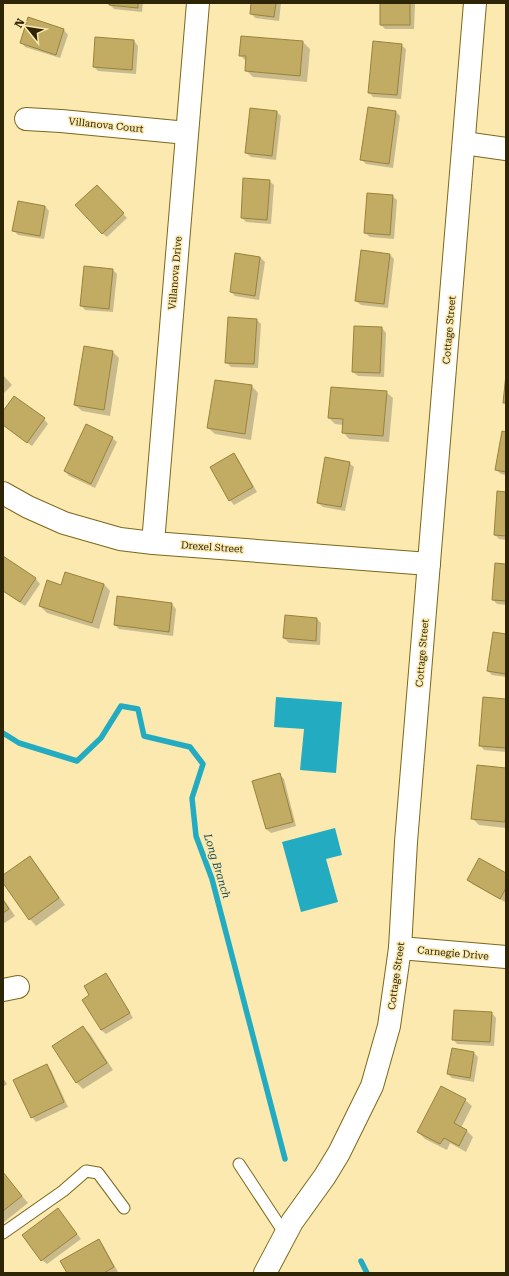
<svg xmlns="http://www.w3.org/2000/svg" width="509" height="1276" viewBox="0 0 509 1276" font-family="'Roboto Serif',serif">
  <rect width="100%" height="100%" fill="#fbe9af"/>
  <path fill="#23abc1" d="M276 697 342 702 336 773 300 770 304 729 274 727Z
    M335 828 342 855 326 859 338 902 301 912 282 842Z"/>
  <path fill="#0003" d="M110 3H143L142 12 114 9 110 5Z
    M252 3H281L279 21 255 18 251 13Z
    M381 3H415L414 29H385L381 25Z
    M29 19 64 30 68 35 60 58 25 47 21 42Z
    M242 37 303 42 310 49 307 82 253 77 246 70 247 62 240 55Z
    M134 41 138 46 136 74 98 71 94 67Z
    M401 45 406 49 401 99 373 97 369 92Z
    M277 112 281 116 276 160 251 157 246 153Z
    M396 112 400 116 393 168 366 164 361 159Z
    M269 181 274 185 271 224 246 222 242 218Z
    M101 190 127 218 107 237 102 233Z
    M392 196 397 200 394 239 370 237 365 233Z
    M45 206 49 211 44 239 18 235 14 231Z
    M236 254 260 257 265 262 259 300 235 296 231 292Z
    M390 255 394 259 388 308 361 305 356 301Z
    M113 270 117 274 113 312 85 310 81 305Z
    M257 320 261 324 258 368 231 367 226 362Z
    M382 328 386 333 384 377 358 376 353 372Z
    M113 352 119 358 110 416 82 411 75 405Z
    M3 375 12 385 3 394Z
    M252 386 258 393 251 440 215 434 208 428Z
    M386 392 393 398 389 442 349 439 343 432V425L335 424 329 418Z
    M3 413 44 419 48 424 32 446 3 425Z
    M506 433V475L501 474 496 470Z
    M112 438 117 442 95 488 69 476 65 471Z
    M234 455 238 459 257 492 234 505 230 500Z
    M349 463 354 467 345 511 323 507 318 503Z
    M506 493V540L499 539 495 535Z
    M3 557 36 579 40 584 25 606 3 591Z
    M506 565V605L497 604 493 600Z
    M104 584 110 591 99 629 47 613 40 606 62 586Z
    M172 604 176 609 173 636 119 629 115 625Z
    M317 619 321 623 320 645 289 643 284 638Z
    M506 635V677L492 675 488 671Z
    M506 700V752L484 750 480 745Z
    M506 769V828L479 825 472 818Z
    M279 774 284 779 296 826 271 833 266 829 254 781Z
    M30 857 36 864 65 905 36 926 30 919 3 881V876Z
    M506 874V900L505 902 472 884 468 879Z
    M3 898 15 916 3 924Z
    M106 974 110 979 133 1018 106 1034 101 1030 91 995Z
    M492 1013 496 1018 494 1046 457 1044 453 1039Z
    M83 1027 90 1034 113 1070 83 1089 76 1082Z
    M453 1049 474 1053 478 1057 474 1082 452 1078 448 1074Z
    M46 1066 51 1070 68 1107 36 1122 32 1117Z
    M3 1078 7 1084 3 1087Z
    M465 1100 472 1106 461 1128 467 1131 473 1137 466 1152 450 1143 447 1150 425 1139 418 1132Z
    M3 1173 28 1203 3 1223Z
    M62 1214 81 1239 47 1264 42 1260Z
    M98 1240 103 1245 118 1272 116 1273H68Z"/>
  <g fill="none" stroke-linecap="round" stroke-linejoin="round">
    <path stroke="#23abc1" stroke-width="5.5" d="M3 733 19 743 77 761 101 738 121 706 138 709 144 736 190 747 203 764 192 798 196 836 212 879 285 1159
      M361 1261 367 1273"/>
  </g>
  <path fill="#c2ab63" stroke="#99833b" d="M109 3H138V8L109 5Z
    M251 3H276L274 17 250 14Z
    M380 3H410V25H380Z
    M28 17 64 29 56 55 20 43Z
    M241 36 303 41 300 76 245 71 246 56H239Z
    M95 37 134 40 132 70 93 67Z
    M373 41 402 44 397 95 368 93Z
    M368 107 396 111 389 164 360 160Z
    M250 108 277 111 272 156 245 153Z
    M243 178 270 180 267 220 241 218Z
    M97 185 124 213 102 234 75 205Z
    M367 193 393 195 390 235 364 233Z
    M18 201 45 206 40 236 12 231Z
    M361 250 390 254 384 304 355 301Z
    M235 253 260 257 255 296 230 292Z
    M84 266 113 269 109 309 80 306Z
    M228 317 257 319 254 364 225 363Z
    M354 326 382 327 380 373 352 372Z
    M84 346 113 351 104 410 74 405Z
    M506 374V403H503Z
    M215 380 252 385 245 434 207 428Z
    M331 387 387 391 383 436 342 433 343 419 328 418Z
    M14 396 45 418 27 443 3 425V411Z
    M86 424 113 437 91 484 64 471Z
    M502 431 506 432V472L495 470Z
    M234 453 253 487 229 501 210 467Z
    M325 457 350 462 341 507 317 503Z
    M497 491 506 492V536L494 535Z
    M3 556 36 578 20 602 3 591Z
    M495 563 506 564V601L492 600Z
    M65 572 104 584 92 623 39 606 47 580 61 585Z
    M117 596 172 603 169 632 114 625Z
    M285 615 317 618 316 641 283 638Z
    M493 632 506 634V674L487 671Z
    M483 697 506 699V748L479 746Z
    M477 765 506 768V810L505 822 471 819Z
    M280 773 293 822 266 829 252 781Z
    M30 856 59 898 29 920 3 883V875Z
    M479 858 506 873V888L500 899 467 880Z
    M3 900 9 909 3 913Z
    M106 973 130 1013 101 1030 82 1000 89 995 84 986Z
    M454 1010 492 1012 490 1042 452 1040Z
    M83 1026 107 1063 76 1083 52 1046Z
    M452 1048 474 1052 470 1078 447 1074Z
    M47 1064 64 1102 31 1118 13 1080Z
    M441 1086 466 1099 454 1123 467 1130 459 1146 444 1138 440 1144 417 1132Z
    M3 1172 22 1196 3 1211Z
    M58 1208 77 1234 41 1261 22 1235Z
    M99 1239 114 1267 104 1273H67L60 1261Z"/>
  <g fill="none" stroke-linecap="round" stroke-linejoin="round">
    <defs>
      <path id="lane" d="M239 1164 285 1234
        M3 1233 63 1191 86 1171 98 1173 124 1208"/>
      <path id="street" d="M26 119 61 121 187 133
        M464 143 506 149
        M3 493 28 507 64 523 120 539 153 543 429 564
        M153 543 198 3
        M400 948 506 957
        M3 990 18 987"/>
      <path id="secondary" d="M265 1273 292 1222 325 1176 339 1153 372 1086 389 1026 400 948 406 842 475 3"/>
    </defs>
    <use href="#lane" stroke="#7c671b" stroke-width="13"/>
    <use href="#street" stroke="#7c671b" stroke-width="24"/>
    <use href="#secondary" stroke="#7c671b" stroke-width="24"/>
    <use href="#lane" stroke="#fff" stroke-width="11"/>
    <use href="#street" stroke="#fff" stroke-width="22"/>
    <use href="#secondary" stroke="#fff" stroke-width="22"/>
  </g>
  <g text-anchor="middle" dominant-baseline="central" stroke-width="3" stroke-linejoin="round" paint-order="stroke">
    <g font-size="10" fill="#2e2506" stroke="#fbe9af">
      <text transform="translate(106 125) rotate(6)">Villanova Court</text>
      <text transform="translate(175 273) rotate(-85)">Villanova Drive</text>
      <text transform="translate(449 330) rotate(-85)">Cottage Street</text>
      <text transform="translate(212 547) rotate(4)">Drexel Street</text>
      <text transform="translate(422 653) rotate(-85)">Cottage Street</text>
      <text transform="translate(453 953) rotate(5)">Carnegie Drive</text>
      <text transform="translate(396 976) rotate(-82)">Cottage Street</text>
    </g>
    <g font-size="11" font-style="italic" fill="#184d57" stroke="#fbe9af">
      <text transform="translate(217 866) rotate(73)">Long Branch</text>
    </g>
  </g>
  <rect width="509" height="1276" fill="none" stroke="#2e2506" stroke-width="8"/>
  <g transform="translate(28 28) rotate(300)" stroke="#fbe9af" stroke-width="3" paint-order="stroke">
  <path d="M0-3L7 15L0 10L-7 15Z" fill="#2e2506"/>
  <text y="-6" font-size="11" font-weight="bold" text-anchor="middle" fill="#2e2506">N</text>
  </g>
</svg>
